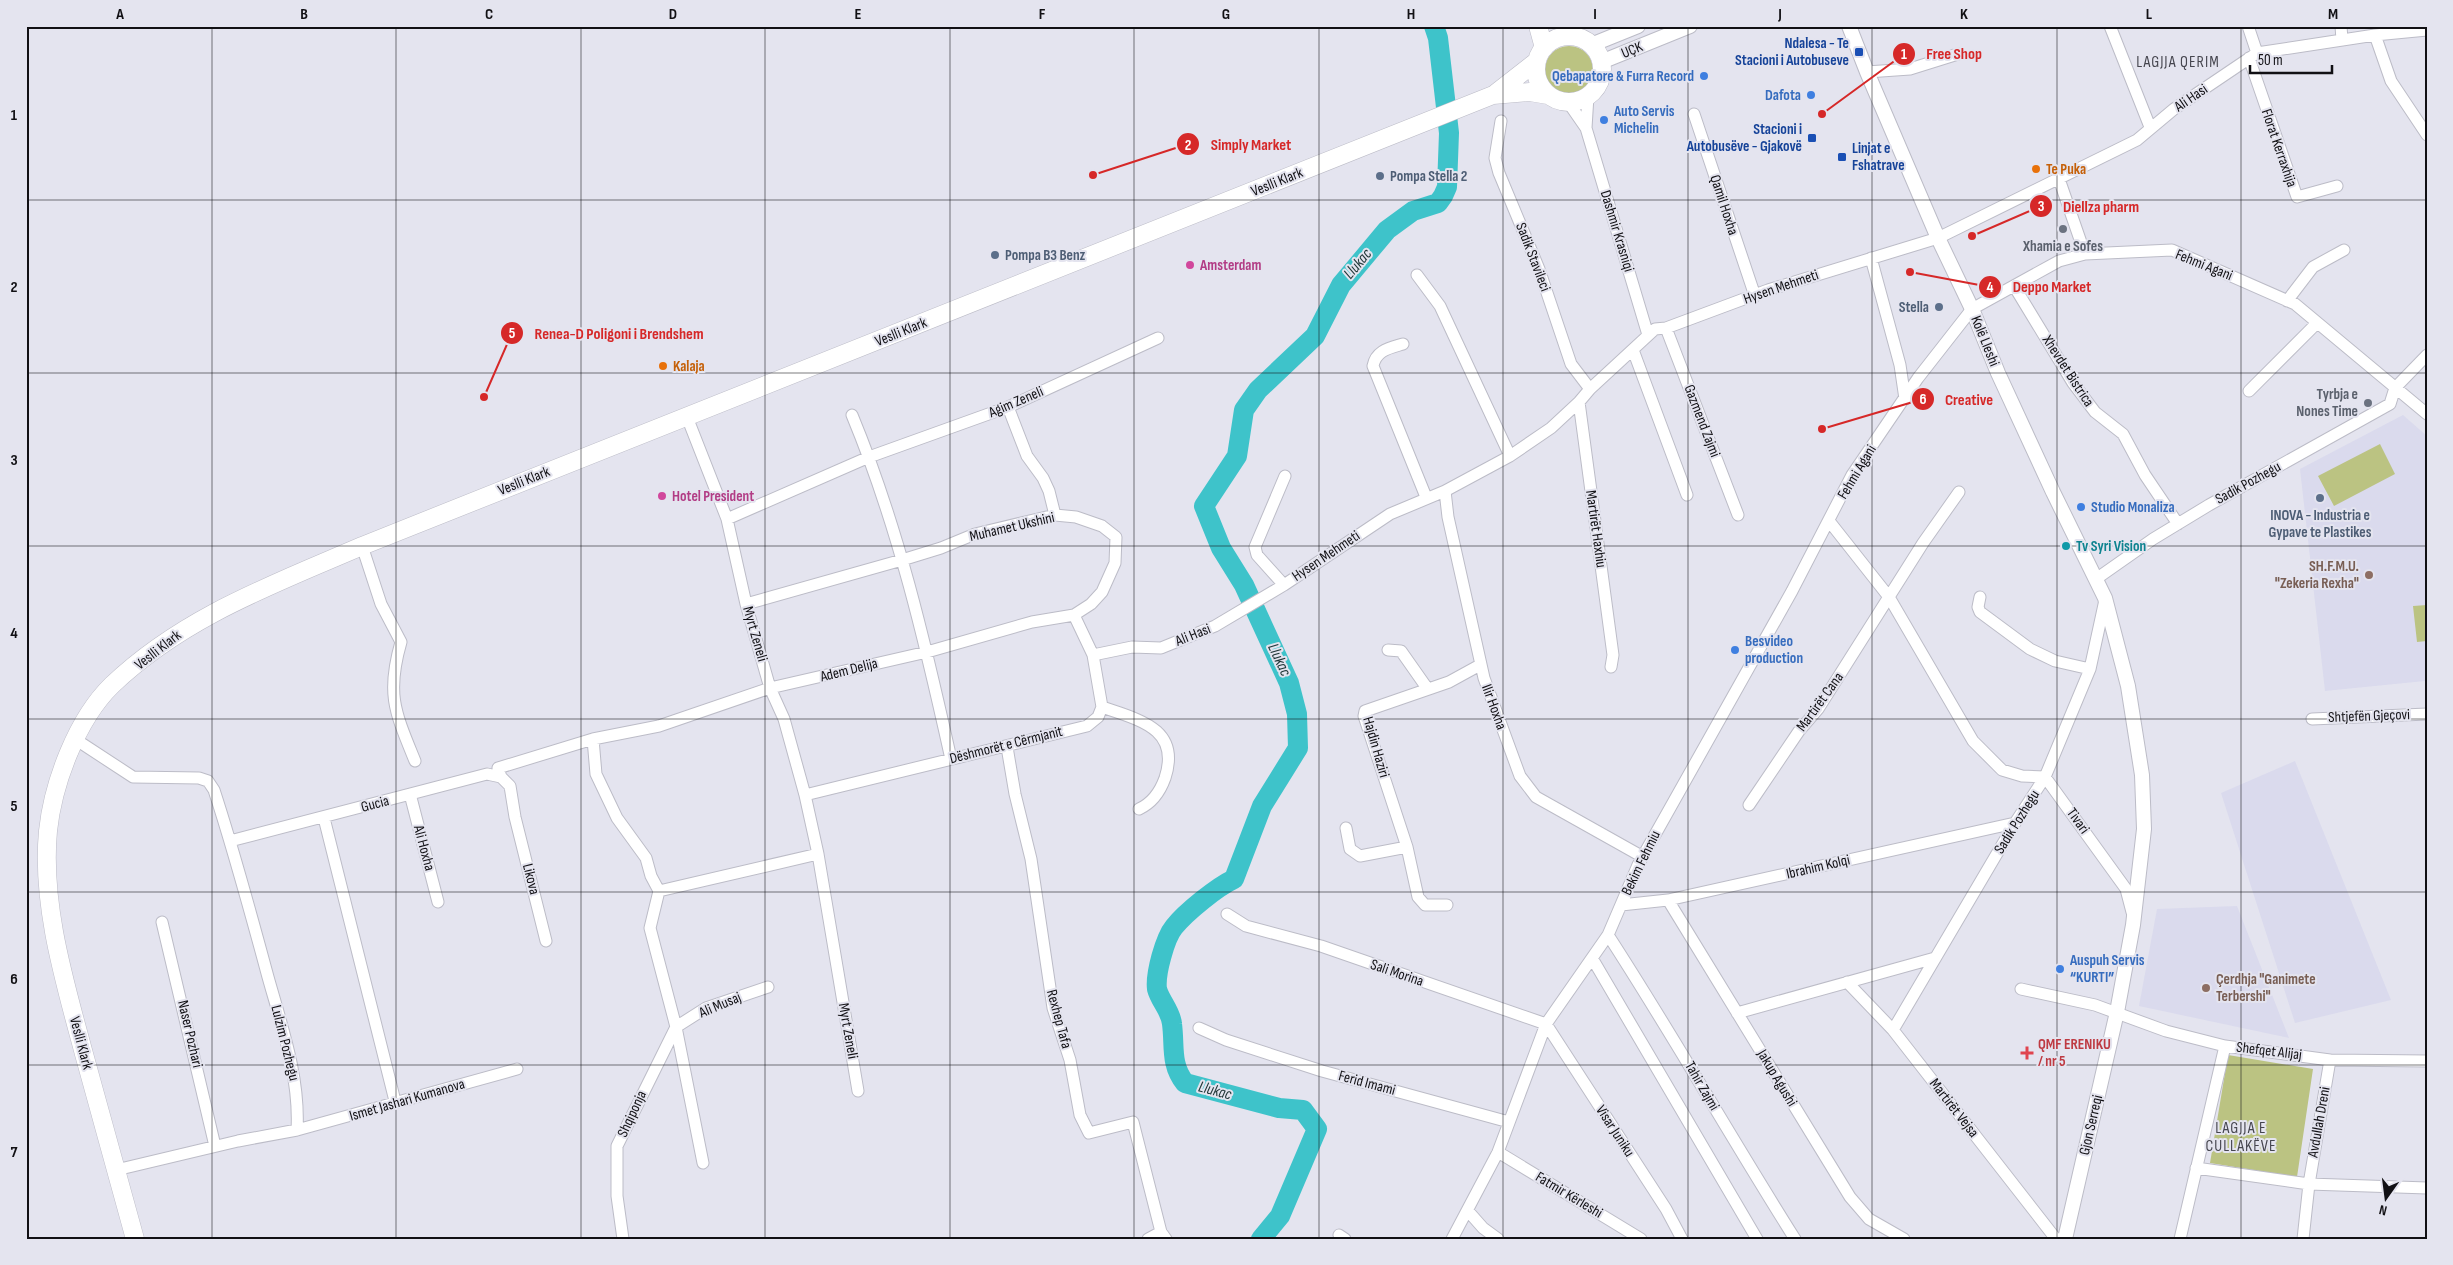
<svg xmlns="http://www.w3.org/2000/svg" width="2453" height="1265" viewBox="0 0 2453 1265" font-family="'Sofia Sans Condensed',sans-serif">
  <rect width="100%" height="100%" fill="#e4e4ef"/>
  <path fill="#dadaed" d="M2403 415 2427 436V694L2425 681 2325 691 2300 469Z
    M2295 761 2391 1000 2295 1023 2221 793Z
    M2237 906 2289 1038 2139 1006 2157 909Z"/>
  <path fill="#bbc382" d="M1545 70a24 24 0 1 1 48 0a24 24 0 1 1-48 0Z
    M2380 444 2395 474 2334 506 2318 476Z
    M2427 605V641L2417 642 2413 606Z
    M2228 1055 2313 1069 2297 1177 2210 1163Z"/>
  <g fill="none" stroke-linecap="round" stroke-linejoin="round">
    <path stroke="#3ec3ca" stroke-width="20" d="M1261 1239 1280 1216 1317 1129 1303 1110 1279 1108 1185 1083C1170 1064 1175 1046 1172 1024 1171 1011 1160 1001 1157 989 1155 974 1165 938 1174 927 1186 912 1217 887 1234 879L1262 806 1298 748 1297 714 1289 683 1244 585 1221 548 1204 506 1237 456 1244 410 1258 390 1315 336 1341 285 1387 230 1413 211 1438 203 1443 196 1447 187 1449 133 1438 38 1434 26"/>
    <defs>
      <path id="minor" d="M2110 26 2150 127
        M2248 26 2257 53
        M2341 26 2342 40
        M2375 35 2391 81 2427 135
        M2249 58 2297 197 2337 186
        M1867 72 1910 69 1958 54
        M1568 102 1586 128 1648 335
        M1694 114 1755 296
        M1501 121 1495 158 1499 173 1539 269 1571 364 1590 389
        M1586 128 1588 96
        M2059 179 2085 254
        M1871 258 1900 365 1905 399
        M1417 275 1440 306 1510 456
        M2014 286 2073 383 2095 412 2123 434 2145 475 2178 524
        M2287 301 2313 267 2344 250
        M1666 328 1738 515
        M1403 344C1390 348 1376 350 1373 366L1426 497
        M1633 350 1687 495
        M2249 391 2317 323
        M1579 402 1613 655 1611 667
        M1008 407 1027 456 1043 478 1049 491 1055 515
        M852 415C898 526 925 642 951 759
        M687 417 727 519 746 604 770 688 784 719 805 795 818 854 858 1091
        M1445 491 1448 517 1484 678 1520 776 1536 797 1643 857
        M727 519 869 457 1008 407 1158 338
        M1829 521 1889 597 1973 741 2002 770 2022 776 2045 777 2126 889 2132 912
        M362 546 381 604 401 642C386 694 395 712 415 761
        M2096 579 2153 539 2209 505 2390 404 2395 388 2427 355
        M1284 585 1257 555 1255 547 1285 476
        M1980 597 1978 607 1980 612 2030 649 2055 661 2090 669
        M1388 650 1401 651 1427 688
        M1093 655 1132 647 1161 648 1215 626 1284 585 1390 514 1445 491 1510 456 1551 428 1579 402 1590 389 1655 329 1666 328 1768 290 1938 238 2137 140 2174 109 2257 53 2375 35 2427 30
        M1102 707C1140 720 1181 729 1165 778 1160 792 1152 803 1139 809
        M2312 719 2427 714
        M75 739 133 777 199 778 208 781 214 790C234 851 251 914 268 977 282 1027 300 1078 297 1130L238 1141 116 1170
        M593 739 596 774 617 818 646 858 651 876 659 891
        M1007 747 1015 794 1031 859 1053 1008 1070 1060 1080 1115 1089 1133 1133 1122 1161 1232 1166 1239
        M501 777 498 768 593 739 659 726 770 688 927 652 1032 622 1074 615 1091 604 1102 592 1115 563 1116 537 1102 526 1076 517 1055 515 975 534 941 548 902 560 746 604
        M410 794 438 902
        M805 795 1087 726 1098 717 1102 707 1093 655 1074 615
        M1749 805 1799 731 1818 709 1923 543 1959 492
        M324 818 395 1101
        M1346 828 1350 849 1360 856 1407 847 1364 716 1365 711 1449 682 1480 665
        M230 841 487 774 501 777 510 786 515 817 546 941
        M1407 847 1418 897 1425 905H1447
        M659 891 650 928 676 1027 703 1163
        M659 891 818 854
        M1668 900 1850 1197 1869 1219 1904 1239
        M1621 905 1668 900 2015 823
        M1227 914 1246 926 1321 946 1546 1024 1666 1209 1682 1239
        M162 922 215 1146
        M1608 935C1673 1035 1731 1138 1795 1239
        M1592 958 1757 1239
        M1847 982 1893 1030 2056 1239
        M2021 989 2095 1005 2166 1031 2225 1046 2330 1060 2427 1061
        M1737 1013 1935 958
        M676 1027 706 1008 768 987
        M1199 1028 1226 1040 1322 1071 1509 1122
        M1893 1030 2015 823 2045 777 2090 669 2105 600
        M297 1130 517 1069
        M1498 1152 1641 1239
        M2196 1168 2309 1184 2427 1188
        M1468 1211 1483 1228 1498 1239
        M1339 1235 1345 1239
        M623 1239 617 1196V1146L676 1027
        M1148 1239 1161 1232
        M1452 1239 1498 1152 1546 1024 1608 935 1638 865 1792 591 1852 475 1918 378 1972 309 2059 261 2085 254 2172 250 2295 304 2427 414
        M2180 1239 2225 1046
        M2303 1239 2309 1184 2330 1060"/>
      <path id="tertiary" d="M1849 26 1867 72 1938 238 1972 309 1998 373 2053 492 2105 598 2128 686 2142 775 2144 829 2133 925 2117 1012 2065 1239
        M1591 45 1638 26
        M1601 62 1690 26"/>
      <path id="primary" d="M1538 26 1544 48
        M1536 69a33 33 0 1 1 66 0a33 33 0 1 1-66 0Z
        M1496 93 1537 61
        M135 1239C118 1177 101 1115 84 1054 65 983 41 905 48 831 53 783 77 719 112 685 183 617 274 584 362 546L1493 95 1530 92 1548 95"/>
    </defs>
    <use href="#minor" stroke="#bcbcc7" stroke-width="13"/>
    <use href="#tertiary" stroke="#bcbcc7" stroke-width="16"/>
    <use href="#primary" stroke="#bcbcc7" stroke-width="19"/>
    <use href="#minor" stroke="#fff" stroke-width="11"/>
    <use href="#tertiary" stroke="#fff" stroke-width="14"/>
    <use href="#primary" stroke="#fff" stroke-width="18"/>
  </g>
  <path fill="none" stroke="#111014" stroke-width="1" stroke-opacity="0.55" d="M212 26V1239M396 26V1239M581 26V1239M765 26V1239M950 26V1239M1134 26V1239M1319 26V1239M1503 26V1239M1688 26V1239M1872 26V1239M2057 26V1239M2241 26V1239M26 200H2427M26 373H2427M26 546H2427M26 719H2427M26 892H2427M26 1065H2427"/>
  <g fill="#1a4fb4" stroke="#e4e4ef" stroke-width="2">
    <rect x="1854" y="47" width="10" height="10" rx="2.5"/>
    <rect x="1807" y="133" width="10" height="10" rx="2.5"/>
    <rect x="1837" y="152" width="10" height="10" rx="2.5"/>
  </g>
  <g fill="#3f7fe0" stroke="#e4e4ef" stroke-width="2">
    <circle cx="1704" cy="76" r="5"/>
    <circle cx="1811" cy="95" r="5"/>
    <circle cx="1604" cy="120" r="5"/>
    <circle cx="2081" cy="507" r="5"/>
    <circle cx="1735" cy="650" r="5"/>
    <circle cx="2060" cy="969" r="5"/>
  </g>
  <g fill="#e8710a" stroke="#e4e4ef" stroke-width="2">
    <circle cx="2036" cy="169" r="5"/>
    <circle cx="663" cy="366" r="5"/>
  </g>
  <g fill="#5c6f8a" stroke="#e4e4ef" stroke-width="2">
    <circle cx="1380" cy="176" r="5"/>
    <circle cx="995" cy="255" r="5"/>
    <circle cx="1939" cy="307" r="5"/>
    <circle cx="2320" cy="498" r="5"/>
  </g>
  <g fill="#6b7280" stroke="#e4e4ef" stroke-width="2">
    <circle cx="2063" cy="229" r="5"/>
    <circle cx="2368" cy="403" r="5"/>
  </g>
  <g fill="#d1479c" stroke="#e4e4ef" stroke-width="2">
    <circle cx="1190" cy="265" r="5"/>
    <circle cx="662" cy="496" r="5"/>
  </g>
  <circle fill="#0f9aa8" stroke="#e4e4ef" stroke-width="2" cx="2066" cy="546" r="5"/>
  <g fill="#8d6e63" stroke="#e4e4ef" stroke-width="2">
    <circle cx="2369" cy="575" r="5"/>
    <circle cx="2206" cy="988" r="5"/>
  </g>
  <path fill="#e0444e" stroke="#e4e4ef" stroke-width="2" d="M2024.5 1045.5h5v5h5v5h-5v5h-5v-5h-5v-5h5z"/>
  <g text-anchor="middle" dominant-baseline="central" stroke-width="4" stroke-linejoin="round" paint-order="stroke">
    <g font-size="15" font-weight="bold" fill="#164399" stroke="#e4e4ef" text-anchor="end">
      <text x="1849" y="43">Ndalesa - Te<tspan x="1849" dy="17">Stacioni i Autobuseve</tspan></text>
      <text x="1802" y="129">Stacioni i<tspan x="1802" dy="17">Autobusëve - Gjakovë</tspan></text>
      <text x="1852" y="148" text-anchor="start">Linjat e<tspan x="1852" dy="17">Fshatrave</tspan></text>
    </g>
    <g font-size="15" fill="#111014" stroke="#e4e4ef">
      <text transform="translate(1632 50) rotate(-22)">UÇK</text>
      <text transform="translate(2191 98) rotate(-34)">Ali Hasi</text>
      <text transform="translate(2279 148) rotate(71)">Florat Kerraxhija</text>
      <text transform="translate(1277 182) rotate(-22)">Veslli Klark</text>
      <text transform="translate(1724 205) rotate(72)">Qamil Hoxha</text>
      <text transform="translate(1617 231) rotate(73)">Dashmir Krasniqi</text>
      <text transform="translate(1533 257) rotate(69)">Sadik Stavileci</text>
      <text transform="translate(2204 265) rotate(22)">Fehmi Agani</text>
      <text transform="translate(1781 287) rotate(-19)">Hysen Mehmeti</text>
      <text transform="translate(901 332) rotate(-22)">Veslli Klark</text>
      <text transform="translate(1985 341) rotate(68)">Kolë Lleshi</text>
      <text transform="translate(2068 371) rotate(57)">Xhevdet Bistrica</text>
      <text transform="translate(1016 402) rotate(-23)">Agim Zeneli</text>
      <text transform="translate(1702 421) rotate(69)">Gazmend Zajmi</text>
      <text transform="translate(1857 472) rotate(-59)">Fehmi Agani</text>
      <text transform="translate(524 481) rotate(-22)">Veslli Klark</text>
      <text transform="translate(2248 483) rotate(-29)">Sadik Pozhegu</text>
      <text transform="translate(1012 527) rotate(-13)">Muhamet Ukshini</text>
      <text transform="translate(1596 529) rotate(82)">Martirët Haxhiu</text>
      <text transform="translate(1326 556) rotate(-34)">Hysen Mehmeti</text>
      <text transform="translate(755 634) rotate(74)">Myrt Zeneli</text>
      <text transform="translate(1193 635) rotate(-22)">Ali Hasi</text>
      <text transform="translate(158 650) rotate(-38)">Veslli Klark</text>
      <text transform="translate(849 670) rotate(-14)">Adem Delija</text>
      <text transform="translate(1820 702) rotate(-54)">Martirët Cana</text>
      <text transform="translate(1494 707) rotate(70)">Ilir Hoxha</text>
      <text transform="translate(2369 716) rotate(-2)">Shtjefën Gjeçovi</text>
      <text transform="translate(1006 745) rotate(-14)">Dëshmorët e Cërmjanit</text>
      <text transform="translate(1376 747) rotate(74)">Hajdin Haziri</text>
      <text transform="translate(375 804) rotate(-15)">Gucia</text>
      <text transform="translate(2078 821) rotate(54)">Tivari</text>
      <text transform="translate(2017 822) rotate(-58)">Sadik Pozhegu</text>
      <text transform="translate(424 848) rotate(75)">Ali Hoxha</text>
      <text transform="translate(1641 863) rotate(-64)">Bekim Fehmiu</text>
      <text transform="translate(1818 867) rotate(-13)">Ibrahim Kolqi</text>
      <text transform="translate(531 879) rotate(76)">Likova</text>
      <text transform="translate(1397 973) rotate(19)">Sali Morina</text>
      <text transform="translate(720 1005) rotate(-23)">Ali Musaj</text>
      <text transform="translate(1059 1019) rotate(75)">Rexhep Tafa</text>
      <text transform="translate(848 1031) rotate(80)">Myrt Zeneli</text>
      <text transform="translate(190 1034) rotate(77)">Naser Pozhari</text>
      <text transform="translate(81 1043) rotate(75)">Veslli Klark</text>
      <text transform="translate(285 1043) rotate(76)">Lulzim Pozhegu</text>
      <text transform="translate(2269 1051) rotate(7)">Shefqet Alijaj</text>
      <text transform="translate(1777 1078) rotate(59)">Jakup Agushi</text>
      <text transform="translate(1367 1083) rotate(15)">Ferid Imami</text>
      <text transform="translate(1702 1086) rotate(60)">Tahir Zajmi</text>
      <text transform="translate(407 1100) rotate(-16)">Ismet Jashari Kumanova</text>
      <text transform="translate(1954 1108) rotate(52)">Martirët Vejsa</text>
      <text transform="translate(632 1114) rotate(-65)">Shqiponja</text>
      <text transform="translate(2319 1122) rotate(-80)">Avdullah Dreni</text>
      <text transform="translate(2091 1125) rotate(-77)">Gjon Serreqi</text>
      <text transform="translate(1615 1131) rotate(57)">Visar Juniku</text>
      <text transform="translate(1569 1195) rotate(31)">Fatmir Kërleshi</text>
    </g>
    <g font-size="15" font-weight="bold" fill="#366cbe" stroke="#e4e4ef" text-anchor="start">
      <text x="1694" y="76" text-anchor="end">Qebapatore &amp; Furra Record</text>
      <text x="1801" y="95" text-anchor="end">Dafota</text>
      <text x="1614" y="111">Auto Servis<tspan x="1614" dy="17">Michelin</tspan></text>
      <text x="2091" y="507">Studio Monaliza</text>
      <text x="1745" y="641">Besvideo<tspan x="1745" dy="17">production</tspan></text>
      <text x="2070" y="960">Auspuh Servis<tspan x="2070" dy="17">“KURTI”</tspan></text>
    </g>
    <g font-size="15" font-weight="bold" fill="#c56008" stroke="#e4e4ef" text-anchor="start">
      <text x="2046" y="169">Te Puka</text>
      <text x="673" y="366">Kalaja</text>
    </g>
    <g font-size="15" font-weight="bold" fill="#4e5e75" stroke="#e4e4ef" text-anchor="start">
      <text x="1390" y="176">Pompa Stella 2</text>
      <text x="1005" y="255">Pompa B3 Benz</text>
      <text x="1929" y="307" text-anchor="end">Stella</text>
      <text x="2320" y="515" text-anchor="middle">INOVA - Industria e<tspan x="2320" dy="17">Gypave te Plastikes</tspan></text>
    </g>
    <g font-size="15" font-weight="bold" fill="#5b616d" stroke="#e4e4ef">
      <text x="2063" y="246">Xhamia e Sofes</text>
      <text x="2358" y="394" text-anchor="end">Tyrbja e<tspan x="2358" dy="17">Nones Time</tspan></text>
    </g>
    <g font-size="15" font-weight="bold" fill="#b23c85" stroke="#e4e4ef" text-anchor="start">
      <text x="1200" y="265">Amsterdam</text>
      <text x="672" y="496">Hotel President</text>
    </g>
    <g font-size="15" font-weight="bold" fill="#0d838f" stroke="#e4e4ef" text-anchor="start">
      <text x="2076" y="546">Tv Syri Vision</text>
    </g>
    <g font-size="15" font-weight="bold" fill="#785e54" stroke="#e4e4ef" text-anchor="end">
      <text x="2359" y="566">SH.F.M.U.<tspan x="2359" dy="17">"Zekeria Rexha"</tspan></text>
      <text x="2216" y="979" text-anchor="start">Çerdhja "Ganimete<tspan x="2216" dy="17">Terbershi"</tspan></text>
    </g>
    <g font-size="15" font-weight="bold" fill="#be3a42" stroke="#e4e4ef" text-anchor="start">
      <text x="2038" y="1044">QMF ERENIKU<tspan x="2038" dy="17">/ nr 5</tspan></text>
    </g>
    <g font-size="16" letter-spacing="1" fill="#46464f" stroke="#e4e4ef">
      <text x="2178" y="62">LAGJJA QERIM</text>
      <text x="2241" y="1128">LAGJJA E<tspan x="2241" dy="18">CULLAKËVE</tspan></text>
    </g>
    <g font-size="16" font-style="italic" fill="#223839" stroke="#e4e4ef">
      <text transform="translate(1358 264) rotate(-50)">Llukac</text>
      <text transform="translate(1279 660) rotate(65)">Llukac</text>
      <text transform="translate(1215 1091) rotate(15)">Llukac</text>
    </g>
  </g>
  <path fill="none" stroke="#d62828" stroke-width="2" d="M1822 114L1904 54M1093 175L1188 144M1972 236L2041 206M1910 272L1990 287M484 397L512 333M1822 429L1923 399"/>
  <g fill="#d62828" stroke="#e4e4ef" stroke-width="2">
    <circle cx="1822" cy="114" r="5"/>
    <circle cx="1093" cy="175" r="5"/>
    <circle cx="1972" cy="236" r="5"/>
    <circle cx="1910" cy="272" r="5"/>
    <circle cx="484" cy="397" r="5"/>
    <circle cx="1822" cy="429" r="5"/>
    <circle cx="1904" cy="54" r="12"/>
    <circle cx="1188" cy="144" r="12"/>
    <circle cx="2041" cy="206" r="12"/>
    <circle cx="1990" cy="287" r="12"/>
    <circle cx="512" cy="333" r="12"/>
    <circle cx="1923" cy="399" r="12"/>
  </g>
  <g font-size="15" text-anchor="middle" font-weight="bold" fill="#fff">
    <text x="1904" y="59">1</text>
    <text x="1188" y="150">2</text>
    <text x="2041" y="211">3</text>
    <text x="1990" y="292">4</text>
    <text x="512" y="338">5</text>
    <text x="1923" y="404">6</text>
  </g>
  <g font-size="16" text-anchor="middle" font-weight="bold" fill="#d62828" stroke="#e4e4ef" stroke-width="4" stroke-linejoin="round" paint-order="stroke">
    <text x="1954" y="59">Free Shop</text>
    <text x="1251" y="150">Simply Market</text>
    <text x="2101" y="212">Diellza pharm</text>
    <text x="2052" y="292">Deppo Market</text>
    <text x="619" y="339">Renea-D Poligoni i Brendshem</text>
    <text x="1969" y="405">Creative</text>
  </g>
  <rect width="2453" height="1265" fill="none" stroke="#e4e4ef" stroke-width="55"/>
  <g transform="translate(2386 1198) rotate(194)" stroke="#e4e4ef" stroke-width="4" paint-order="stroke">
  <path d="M0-4L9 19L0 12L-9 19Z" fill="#111014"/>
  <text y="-8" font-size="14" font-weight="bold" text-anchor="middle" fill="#111014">N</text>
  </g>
  <path d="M2250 65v8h82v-8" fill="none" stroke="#111014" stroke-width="2.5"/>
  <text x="2258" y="65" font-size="15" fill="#111014" stroke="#e4e4ef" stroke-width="4" paint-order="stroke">50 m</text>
  <rect x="28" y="28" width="2398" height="1210" fill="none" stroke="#111014" stroke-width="2"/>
  <g font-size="16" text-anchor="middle" font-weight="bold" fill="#111014">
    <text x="120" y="19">A</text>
    <text x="304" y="19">B</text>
    <text x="489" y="19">C</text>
    <text x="673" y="19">D</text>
    <text x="858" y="19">E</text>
    <text x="1042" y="19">F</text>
    <text x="1226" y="19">G</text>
    <text x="1411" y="19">H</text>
    <text x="1595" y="19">I</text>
    <text x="1780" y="19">J</text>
    <text x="1964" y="19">K</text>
    <text x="2149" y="19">L</text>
    <text x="2333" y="19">M</text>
    <text x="14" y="120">1</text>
    <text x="14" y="292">2</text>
    <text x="14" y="465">3</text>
    <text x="14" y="638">4</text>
    <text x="14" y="811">5</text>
    <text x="14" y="984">6</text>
    <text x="14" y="1157">7</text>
  </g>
</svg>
